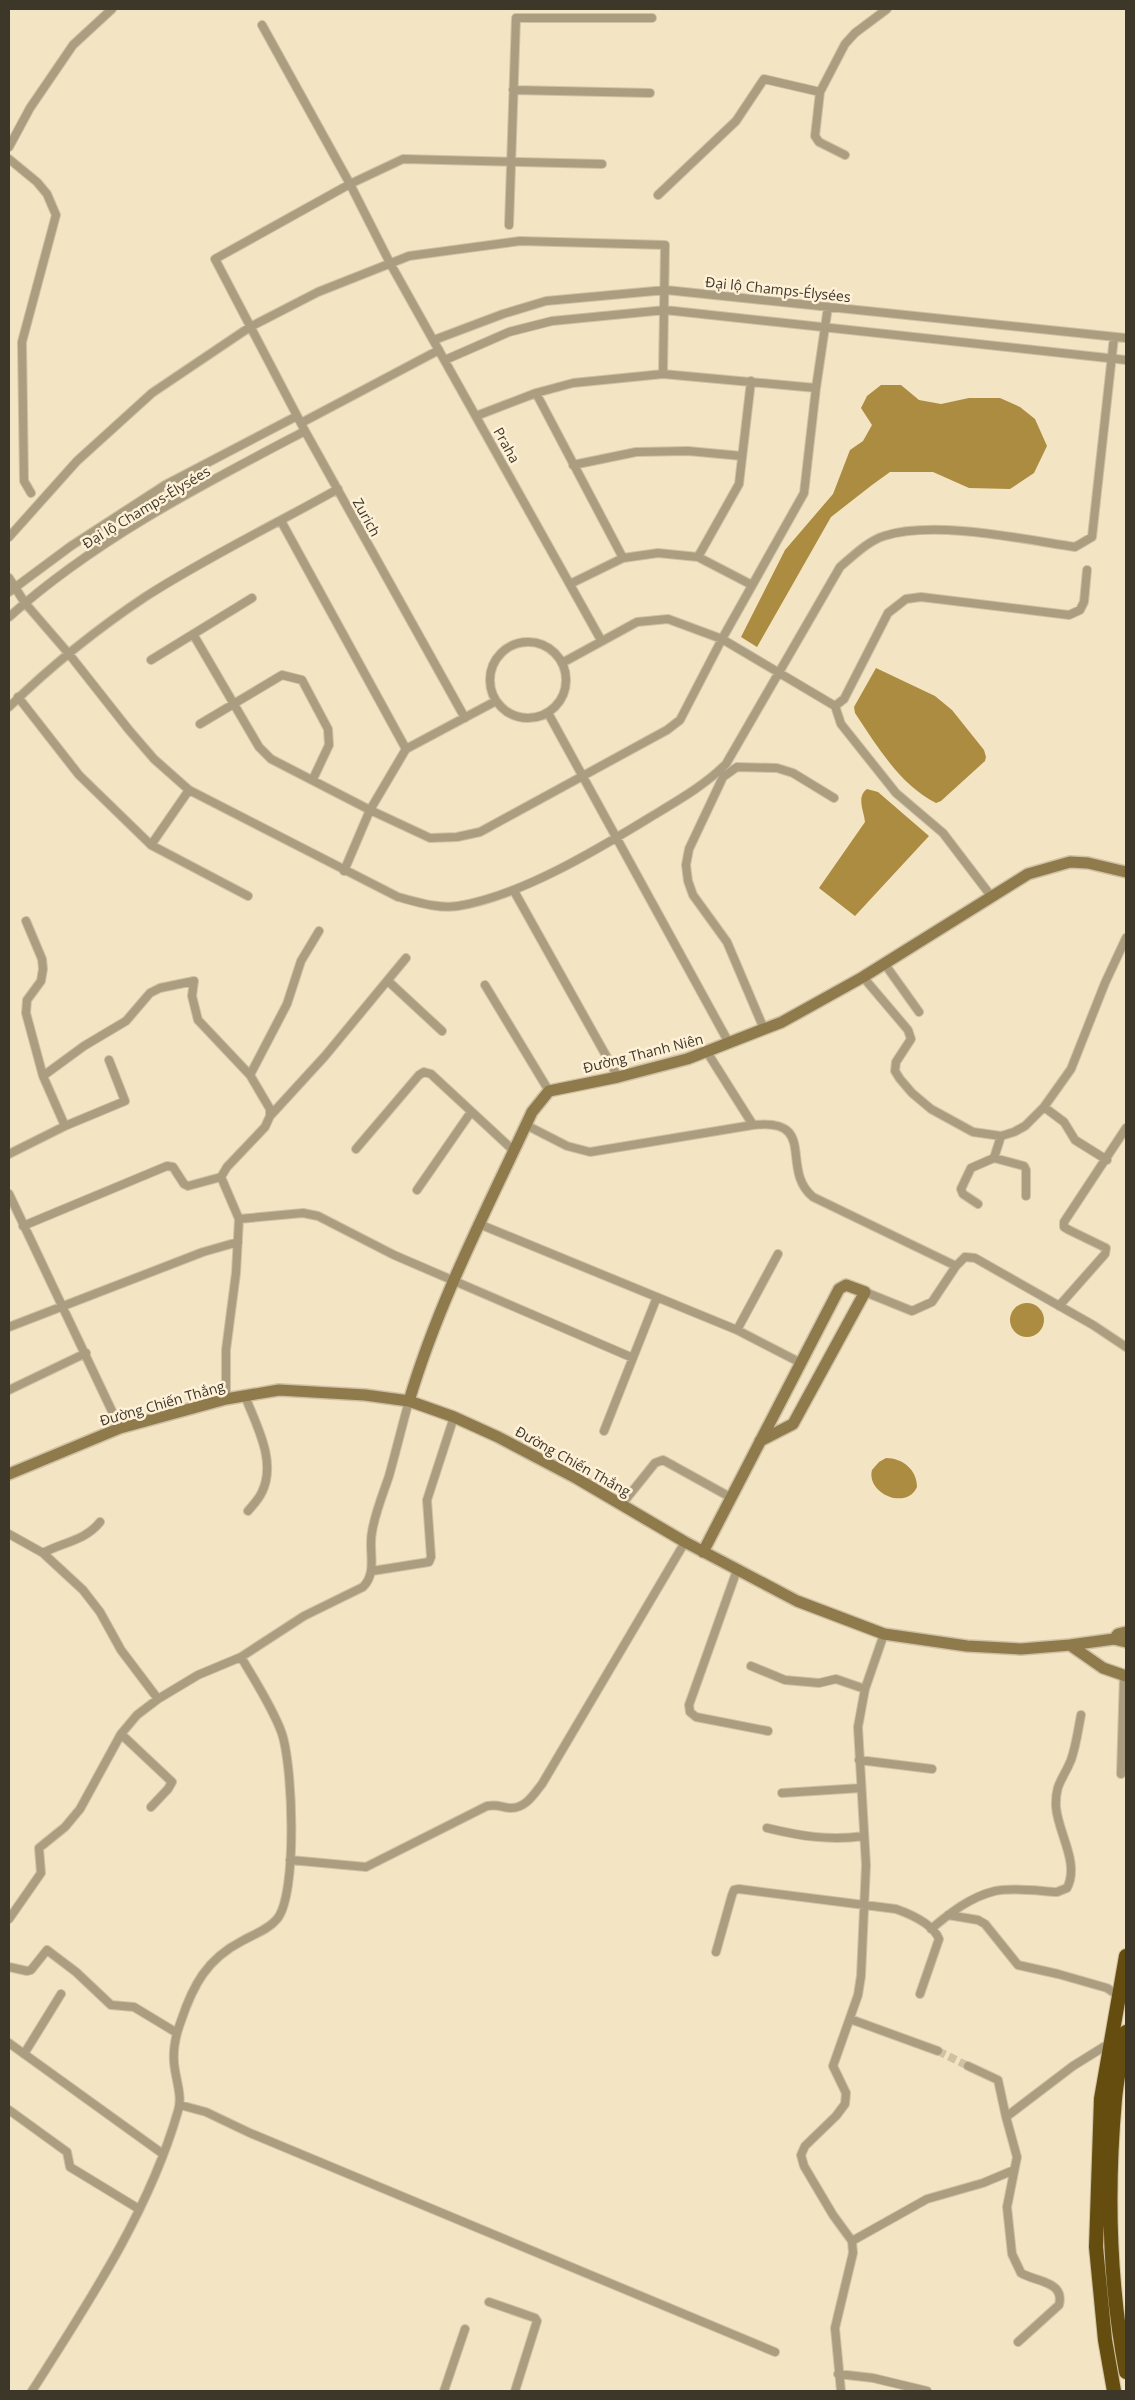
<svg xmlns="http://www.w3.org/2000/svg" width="1135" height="2400" viewBox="0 0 1135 2400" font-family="'Open Sans',sans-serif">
  <rect width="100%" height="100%" fill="#f3e4c3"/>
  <path fill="#ac8c41" d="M881 385H901L919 400 941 404 969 398H1000L1020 407 1035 419 1047 446 1034 473 1010 489 969 488 933 472H890L872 485 831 517 757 647 741 637 785 550 833 494 850 450 863 441 872 425 861 408 867 396Z
    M876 668 935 696 952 710 984 750 986 757 985 761 941 801 936 803C900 785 877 746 855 713L854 707Z
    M867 789 878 792 929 836 855 916 819 888 865 822C864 811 856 797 867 789Z
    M1010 1320a17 17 0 1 1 34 0a17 17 0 1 1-34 0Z
    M886 1458C903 1458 917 1470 917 1487 906 1511 866 1493 872 1470L879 1462Z"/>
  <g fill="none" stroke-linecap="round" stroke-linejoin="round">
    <path stroke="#cfc1a4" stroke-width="8" stroke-dasharray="8 4" stroke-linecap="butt" d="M938 2051 968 2066"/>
    <defs>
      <path id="street" d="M262 25 350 184 390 263 601 640
        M513 90 650 93
        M820 92 815 136 819 142 845 155
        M9 147 30 108 73 45 112 9
        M9 159 37 182 47 194 56 215 22 342 24 481 31 493
        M658 195 736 121 764 79 820 92 845 44 855 33 887 9
        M509 225 516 18H652
        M434 340 503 314 546 301 666 290 1126 338
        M445 360 509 332 552 321 665 310 1126 360
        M536 393 623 558
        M476 416 536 393 573 383 663 374 816 388
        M301 423 439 350
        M573 465 636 452 688 451 742 456
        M281 521 406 749
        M9 537 77 461 152 393 250 327 318 292 409 256 520 241 665 245 663 374
        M698 557 739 484 751 381
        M9 578 25 603 69 654 129 730 154 759 189 790 398 897C417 902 438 909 458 906 520 896 595 851 649 818 677 801 704 786 726 764L840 567C853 556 868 541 884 536 934 520 1022 539 1075 547L1092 537 1114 337
        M570 584 623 558 658 553 698 557 752 585
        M9 592 71 546 165 485 297 416
        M9 617C96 539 202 485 305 431
        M193 634 259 747 271 759 370 810 430 838 457 837 480 832 667 730 680 720 722 639 804 493 816 388 828 307
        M490 680a38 38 0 1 1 76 0a38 38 0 1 1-76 0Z
        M151 660 252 598
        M562 663 637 622 668 619 722 639 835 706 844 699 888 613 906 599 921 597 1069 615 1080 610 1084 602 1087 570
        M18 697 79 775 151 845 248 896
        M835 706 841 724 896 793 943 833 991 896
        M9 707C50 667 97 629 145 597 207 557 274 525 338 489
        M548 713 729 1043
        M465 718 305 431 215 259 350 184 403 159 602 164
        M200 724 282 675 302 680 328 729 329 745 313 779
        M151 845 189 790
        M344 871 370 810 406 749 496 701
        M514 891 618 1077
        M26 921 42 959 43 969 41 981 27 1000 26 1013 43 1076 65 1126
        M884 963 919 1012
        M863 977 908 1030 911 1039 896 1062 895 1071 900 1079 912 1093 931 1109 973 1132 1001 1136 1014 1132 1025 1126 1044 1107 1071 1069 1105 983 1126 938
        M388 981 442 1031
        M485 985 549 1091
        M764 1029 727 942 693 895 688 881 686 865 689 849 723 777 737 767 777 768 793 773 834 798
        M707 1052 753 1125
        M250 1075 287 1004 301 961 319 931
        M43 1076 84 1046 126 1021 150 993 160 988 194 981 192 996 198 1020 250 1075 270 1109V1116L265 1127 227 1167 221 1177 239 1219 236 1273 226 1350V1399
        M1044 1107 1064 1122 1075 1140 1107 1160
        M270 1116 325 1056 406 958
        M526 1125 567 1146 590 1152 753 1125C819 1118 779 1169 813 1197L956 1266 965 1257 975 1258 1093 1325 1126 1347
        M1001 1136 994 1158 1024 1166 1026 1170V1196
        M356 1149 419 1075 424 1072 431 1074 513 1150
        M9 1154 65 1126 125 1101 109 1060
        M417 1190 471 1112
        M9 1194 120 1428
        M978 1204 963 1194 961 1189 971 1168 994 1158
        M239 1219 303 1213 318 1216 394 1255 633 1358
        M479 1224 737 1330 801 1363
        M23 1226 167 1166 173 1167 184 1184 188 1186 221 1177
        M865 1292 912 1311 932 1302 956 1266
        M1059 1306 1105 1254 1106 1248 1069 1230 1064 1227V1222L1126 1128
        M9 1327 203 1252 238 1242
        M737 1330 778 1254
        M9 1390 86 1353
        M245 1396C256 1425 277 1461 262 1492 259 1499 253 1505 248 1511
        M604 1431 657 1297
        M622 1504 655 1463 663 1460 730 1497
        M9 1534 43 1553 83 1590 100 1612 121 1650 158 1699
        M43 1553C63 1542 85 1541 100 1522
        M737 1570 689 1705 690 1712 696 1717 768 1731
        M372 1571 429 1562 431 1557 427 1500 454 1417
        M751 1666 785 1680 819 1683 836 1679 865 1689
        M121 1734 172 1782 168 1789 151 1807
        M859 1760 932 1769
        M1121 1774 1124 1675
        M782 1793 861 1788
        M767 1828C800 1836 830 1841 864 1836
        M290 1860 366 1867 487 1806C501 1804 501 1808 511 1808 526 1808 534 1794 542 1784L685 1542
        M948 1915 978 1920 985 1924 1018 1965 1058 1974 1107 1988 1119 1996
        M9 1919 41 1873 39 1848 65 1827 80 1809 121 1734 137 1715 158 1699 198 1675 241 1657 304 1616 363 1587C378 1572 368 1551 372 1532 375 1513 383 1494 389 1476 396 1451 402 1426 409 1401
        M931 1929C950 1913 970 1897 995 1891 1012 1887 1039 1891 1057 1892L1067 1888C1080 1863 1058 1833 1056 1807 1055 1783 1063 1780 1071 1760 1076 1746 1078 1730 1081 1715
        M716 1952 732 1895 734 1890 739 1889 896 1909C910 1914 933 1924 939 1939L920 1994
        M9 1967 27 1971 31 1970 47 1950 76 1972 111 2005 134 2007 177 2033
        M850 2019 938 2051
        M9 2043 163 2154
        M24 2054 61 1994
        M968 2066 998 2080 1006 2117 1073 2066 1110 2043
        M180 2105 206 2112 250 2133 775 2352
        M9 2110 67 2152 70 2167 139 2209
        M1006 2117 1017 2157 1007 2207 1012 2254 1021 2273C1036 2282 1065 2281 1059 2305L1018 2342
        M852 2241 927 2199 983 2183 1014 2170
        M489 2302 535 2318 537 2321 515 2391
        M838 2374 873 2378 927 2391
        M32 2391C88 2303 149 2212 178 2111 183 2096 175 2078 174 2062 173 2048 176 2034 181 2021 193 1985 207 1959 242 1941 254 1934 268 1930 277 1919 298 1894 293 1762 281 1731 271 1705 255 1681 241 1657
        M444 2391 465 2329
        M841 2391 835 2328 853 2253 852 2241 833 2215 804 2166 801 2155 805 2146 836 2116 845 2104 846 2093 833 2066 858 1995 861 1976 866 1865 858 1727 865 1689 884 1634"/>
      <path id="secondary" d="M409 1401C439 1300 488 1207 532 1112L549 1091 618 1077 687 1059 782 1022 863 977 1028 874 1070 862 1088 863 1126 872
        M9 1474 120 1428 226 1399 279 1390 365 1395 409 1401 454 1417 498 1437 576 1478 685 1542 797 1601 884 1634 967 1646 1021 1649 1070 1645 1114 1639 1126 1642
        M703 1552 839 1289 846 1285 865 1292 793 1424 760 1441
        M1114 1639 1118 1634 1126 1632
        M1070 1645 1103 1668 1126 1676"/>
      <path id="highway" d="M1126 2032C1122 2054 1117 2077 1115 2099 1107 2189 1109 2283 1126 2372
        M1114 2391 1105 2340 1096 2247 1101 2099 1126 1956"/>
    </defs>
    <use href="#street" stroke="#cfc1a4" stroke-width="10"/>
    <use href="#secondary" stroke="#cfc1a4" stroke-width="14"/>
    <use href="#highway" stroke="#cfc1a4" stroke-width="16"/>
    <use href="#street" stroke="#ab9d7f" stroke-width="8"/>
    <use href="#secondary" stroke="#8f7a4c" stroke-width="11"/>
    <use href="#highway" stroke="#644d0f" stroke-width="14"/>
  </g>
  <g text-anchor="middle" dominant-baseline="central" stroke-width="5" stroke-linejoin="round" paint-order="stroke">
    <g font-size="14" fill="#3d372a" stroke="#fef1d7">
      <text transform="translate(778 289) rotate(6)">Đại lộ Champs-Élysées</text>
      <text transform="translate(507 445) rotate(61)">Praha</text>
      <text transform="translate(146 507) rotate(-31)">Đại lộ Champs-Élysées</text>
      <text transform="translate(367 517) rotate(61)">Zurich</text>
      <text transform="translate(643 1053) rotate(-14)">Đường Thanh Niên</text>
      <text transform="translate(162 1403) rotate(-16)">Đường Chiến Thắng</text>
      <text transform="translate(573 1461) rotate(29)">Đường Chiến Thắng</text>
    </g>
  </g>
  <rect width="1135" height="2400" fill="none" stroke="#3d372a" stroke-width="20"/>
</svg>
